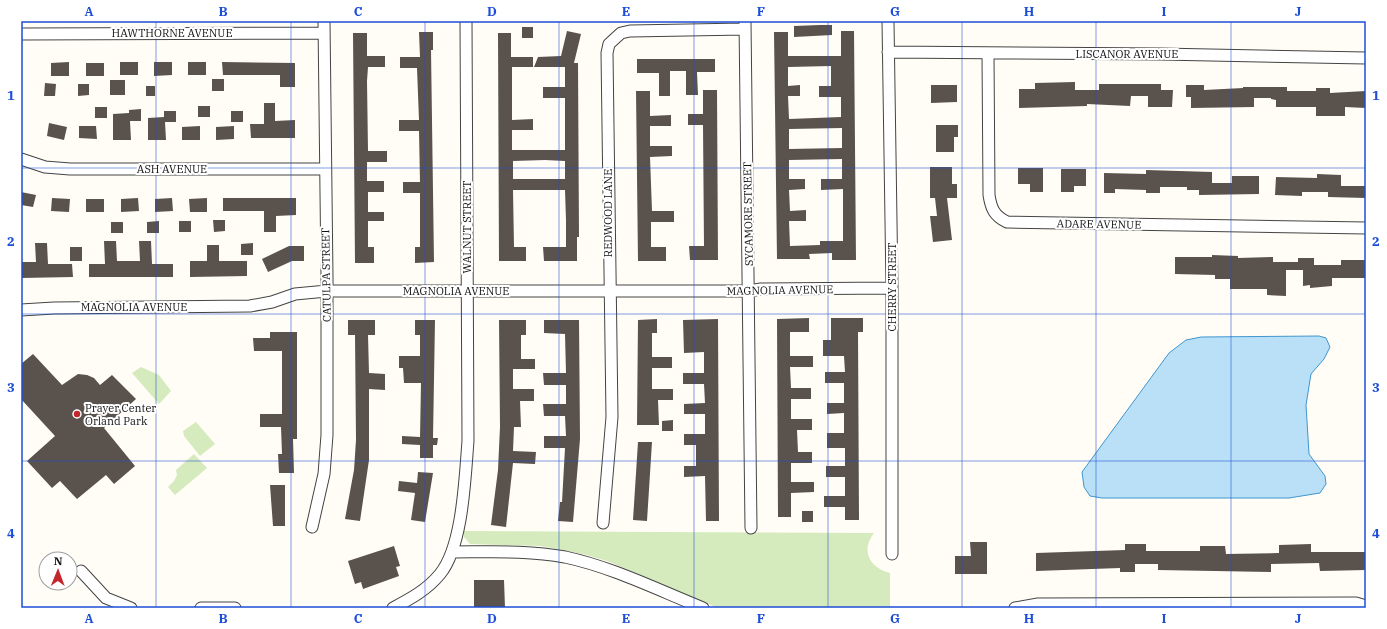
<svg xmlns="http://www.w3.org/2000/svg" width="1387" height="629" viewBox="0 0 1387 629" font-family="'IBM Plex Serif',serif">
  <rect width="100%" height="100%" fill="#fffdf5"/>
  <path fill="#d5ebbd" d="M141 367 159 375 171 391 159 404 132 373Z
    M196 422 215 444 200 456 184 436 183 431Z
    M194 454 207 468 175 495 168 487 174 481 177 475 176 470Z
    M464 531 874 533C860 551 870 568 890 573V608H718L607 561 583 554 541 546 470 544 464 537Z"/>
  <path fill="#b9e0f7" stroke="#3f96cf" d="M1319 336 1326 338 1330 347 1324 359 1311 374 1306 405 1309 454 1325 476 1326 484 1320 493 1289 498H1102L1090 496 1084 487 1082 472 1169 353 1186 340 1201 337Z"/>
  <path fill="#5a524d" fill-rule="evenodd" d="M820 25H832V35L794 37V26Z
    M522 27H533V38H522Z
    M567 31 581 34 574 63H578L579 237H577V261H544L543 247H566V220L565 190H513L514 247H526V261H499L498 33H511V57H533V67H512V120L533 119V130H512V150H565V98H543V87H565V67H534L538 57 561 56ZM545 160 565 161V179H513V161Z
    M841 31H854L856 260H832V253L809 254 810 259H777L774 32H788V56H841ZM831 66V86H819V97H841V117L789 119 788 96H800V85L788 86V67ZM842 128V148L789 149V129ZM842 159V179H821V190L843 189V241H820V245L790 246 789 221H806V210L790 211 789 190 805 189V179H789V160Z
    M419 32H433V50H431L434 262 415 263V247H420V193H403V182H420L419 131H399V120H419L417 68H400V57H420Z
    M353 33H367V56H385V67H368L367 81 368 151H387V162H367V181H384V192H368V212H384V221H368V247H374V263H355Z
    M637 59H715V72H697L698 95H686V71H670V96H659V73H637Z
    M69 62V76H51V63Z
    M120 62H138V75H120Z
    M154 62H172V75L154 76Z
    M188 62H206V75H188Z
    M222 62 295 63V87H280V75H223Z
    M86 63H104V76H86Z
    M212 79H224V91H212Z
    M110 80H125V95H110Z
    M1075 82V90H1099V84H1161V90H1173L1172 107H1148V96H1131L1130 106 1087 104V106L1019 108V89H1035V83Z
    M45 83 56 84 55 96H44Z
    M78 84H89V95L78 96Z
    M931 85H957V102L931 103Z
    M1186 85H1204V90L1243 88V87H1287V91H1316V88H1330V93L1366 91V108L1345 107V116H1316V107H1276V100L1271 99V98H1254V107L1191 108V97H1186Z
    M146 86H155V96H146Z
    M703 90H717L718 260H690L689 246H704L703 125H688V114H703Z
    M636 91H650V116L671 115V126H650V146H672V156L650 157 652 211H674V222H651V247H666V261H638Z
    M264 103H275V121L295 120V138H251L250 124H264Z
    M198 106H210V117H198Z
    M95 107H107V118H95Z
    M141 109V121H130L131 140H113V114L129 113V110Z
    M164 111H176V122H165L166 140H148V118L164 117Z
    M231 111H243V122H231Z
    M49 123 67 127 64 140 47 136Z
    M936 125H958V137H954V152H936Z
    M79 126H96L97 139 79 138Z
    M200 126V140H182V127Z
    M234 126V139L216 140V127Z
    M930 167H952V184H957V198H947L952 240 933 242 930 216H937L935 198H930Z
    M1018 168H1043V192H1030V184H1018Z
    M1061 169H1086V186H1074V192H1061Z
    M1146 170 1212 172V183H1232V176H1259V194L1199 195V190H1187V187H1160V193H1146V190L1115 189V193H1104V173L1146 174Z
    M1317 174 1341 175V186H1366V198L1328 197V192H1302V196L1275 195 1276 177 1317 178Z
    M21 192 36 195 33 207 21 205Z
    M52 198 70 199 69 212 51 211Z
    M138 198 139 211 121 212V199Z
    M172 198 173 211 155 212V199Z
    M207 198V212H190L189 199Z
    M223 198H296V215L276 216V232H264V211H223Z
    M86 199H104V212H86Z
    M213 220H225V231L214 232Z
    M159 221V233H147V222Z
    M179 221H191V232H179Z
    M111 222H123V233H111Z
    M104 241H116L117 261H140L139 241H151L152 264H173V277H89V264H105Z
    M35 243H47L48 264H72L73 277 21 278V262H36Z
    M253 243V255H241V244Z
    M207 245H219V261H247V276L190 277V261H207Z
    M289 246H304V261H292L268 272 262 259Z
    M70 247H82V261H70Z
    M1212 255 1238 256V258L1273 257V262H1298V258H1314V265H1341V260H1366V278H1332V286L1310 288V285L1303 286V270H1286V296L1267 295V289H1230V279H1215V275L1175 274V257H1212Z
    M809 318V332H790V356H813V367H790L791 388H811V399H791V419H812V430H797L798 452H812V463H791V482H814V492L791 493V517H778L777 319Z
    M831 318H863V332H858L859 520H845V507H824V496H845V477H826V466H845V448H827V433H844V413L827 414V403H844V383H825V372H845L844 356H823V340H831Z
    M657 319V333H652V357H672V368H652V389H673V400H658L659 425H637L638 320Z
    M718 319 719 521H706L705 476 684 477V466H696V445H684V434H705V414H684V404L705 403 704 384H683V373H704V352L684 353 683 320Z
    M348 320H375V335H368L369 373 385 374V390L369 389V460L360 521 345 519 354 470 356 440 355 335H348Z
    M415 320H435L433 438H438L437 445H433V458H420V445L402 444V436L420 437 421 383H404L403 368H399V356H420V335H415Z
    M499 320H526V335H521V359H535V369H513V389H534V401H520L521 427H514L513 451 536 452 535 464 513 463 506 527 491 525 498 470 500 427Z
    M544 320H579L580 439 573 522 558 521 560 502H562L565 448H544V436H566L565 416H544L543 404H566V385H544L543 373H566L565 334 544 333Z
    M270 332H297V439H293L294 473H279L278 454H282L281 427H260V414H282V351H254L253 338H270Z
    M33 354 62 385 78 374 87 375 94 378 100 385 112 375 136 399 104 428 135 466 114 484 106 475 77 499 60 481 52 488 27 461 55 436 21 399V364Z
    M673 420V431H662V421Z
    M638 442H652L647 521 633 520Z
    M418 472 433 473 425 522 411 520 415 493 398 491 399 481 417 483Z
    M270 485H285V526H273Z
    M802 511H813V522H802Z
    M970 542H987V574H955V556H971Z
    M1125 544H1146V551H1200V546H1225L1226 554 1279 553V545L1311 544V552H1366V570L1320 571 1319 563 1271 564V572L1158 570V564H1135V572H1120V568L1036 571V553L1125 550Z
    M394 546 400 566 396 567 399 576 363 589 361 582 355 584 348 561Z
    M474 580H504L505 608H474Z"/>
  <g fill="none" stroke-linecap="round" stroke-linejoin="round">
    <defs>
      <path id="minor" d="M745 21 751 528
        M888 21 892 288V554
        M21 34 324 33
        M888 52 1161 54 1366 58
        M988 54 989 195C991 208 994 216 1007 222L1366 228
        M21 159 45 167 70 169H324
        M21 310 54 308 250 306 272 302 295 294 327 291H749L761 289 892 288
        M603 523 612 417 607 53 609 44 621 33 630 31 745 29
        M312 527 324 474 327 435V278L324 21
        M452 552C489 552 528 550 565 557 612 567 658 590 703 608
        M81 571 106 598 131 608
        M201 608H235
        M393 608C410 599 427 590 440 574 463 546 465 477 468 441L466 21
        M1015 608 1038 604 1356 603 1366 606"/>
    </defs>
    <use href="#minor" stroke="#444" stroke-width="13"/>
    <use href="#minor" stroke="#fff" stroke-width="11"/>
  </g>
  <path fill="none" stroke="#1d4ed8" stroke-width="1" stroke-opacity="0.55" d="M156 21V608M291 21V608M425 21V608M559 21V608M694 21V608M828 21V608M962 21V608M1096 21V608M1231 21V608M21 168H1366M21 314H1366M21 461H1366"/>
  <circle fill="#c4262e" stroke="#fff" stroke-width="1.5" cx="77" cy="414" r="4"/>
  <g text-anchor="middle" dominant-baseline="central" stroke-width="4" stroke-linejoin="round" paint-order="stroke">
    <g font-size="11" fill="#111" stroke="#fff">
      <text x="172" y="33">HAWTHORNE AVENUE</text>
      <text x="1127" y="54">LISCANOR AVENUE</text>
      <text x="172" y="169">ASH AVENUE</text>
      <text transform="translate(608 213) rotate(-90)">REDWOOD LANE</text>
      <text transform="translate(748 214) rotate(-91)">SYCAMORE STREET</text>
      <text transform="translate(1099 224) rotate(1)">ADARE AVENUE</text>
      <text transform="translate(467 227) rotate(-90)">WALNUT STREET</text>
      <text transform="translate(326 275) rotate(-91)">CATULPA STREET</text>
      <text transform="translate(892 287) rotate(-90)">CHERRY STREET</text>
      <text transform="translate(780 290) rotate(-1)">MAGNOLIA AVENUE</text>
      <text x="456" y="291">MAGNOLIA AVENUE</text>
      <text x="134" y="307">MAGNOLIA AVENUE</text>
    </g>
    <g font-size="11" fill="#111" stroke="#fff" text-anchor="start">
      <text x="85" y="408">Prayer Center<tspan x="85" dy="13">Orland Park</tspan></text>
    </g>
  </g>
  <rect width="1387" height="629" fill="none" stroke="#ffffff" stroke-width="44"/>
  <g transform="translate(58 571) rotate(1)"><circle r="19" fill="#ffffff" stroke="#a0a0a0"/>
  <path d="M0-3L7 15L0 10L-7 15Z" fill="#c4262e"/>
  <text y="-6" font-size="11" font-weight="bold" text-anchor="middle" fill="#111111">N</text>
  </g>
  <rect x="22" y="22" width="1343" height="585" fill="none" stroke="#1d4ed8" stroke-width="1.5"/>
  <g font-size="13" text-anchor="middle" font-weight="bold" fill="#1d4ed8">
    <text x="89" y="16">A</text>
    <text x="223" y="16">B</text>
    <text x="358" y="16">C</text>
    <text x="492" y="16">D</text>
    <text x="626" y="16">E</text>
    <text x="761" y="16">F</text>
    <text x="895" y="16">G</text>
    <text x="1029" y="16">H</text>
    <text x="1164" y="16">I</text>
    <text x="1298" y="16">J</text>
    <text x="11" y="100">1</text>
    <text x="1376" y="100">1</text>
    <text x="11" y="246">2</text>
    <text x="1376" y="246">2</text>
    <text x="11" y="392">3</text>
    <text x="1376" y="392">3</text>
    <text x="11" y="538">4</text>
    <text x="1376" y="538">4</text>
    <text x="89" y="623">A</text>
    <text x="223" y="623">B</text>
    <text x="358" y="623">C</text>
    <text x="492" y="623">D</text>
    <text x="626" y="623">E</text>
    <text x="761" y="623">F</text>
    <text x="895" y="623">G</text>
    <text x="1029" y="623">H</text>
    <text x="1164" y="623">I</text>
    <text x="1298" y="623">J</text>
  </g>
</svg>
